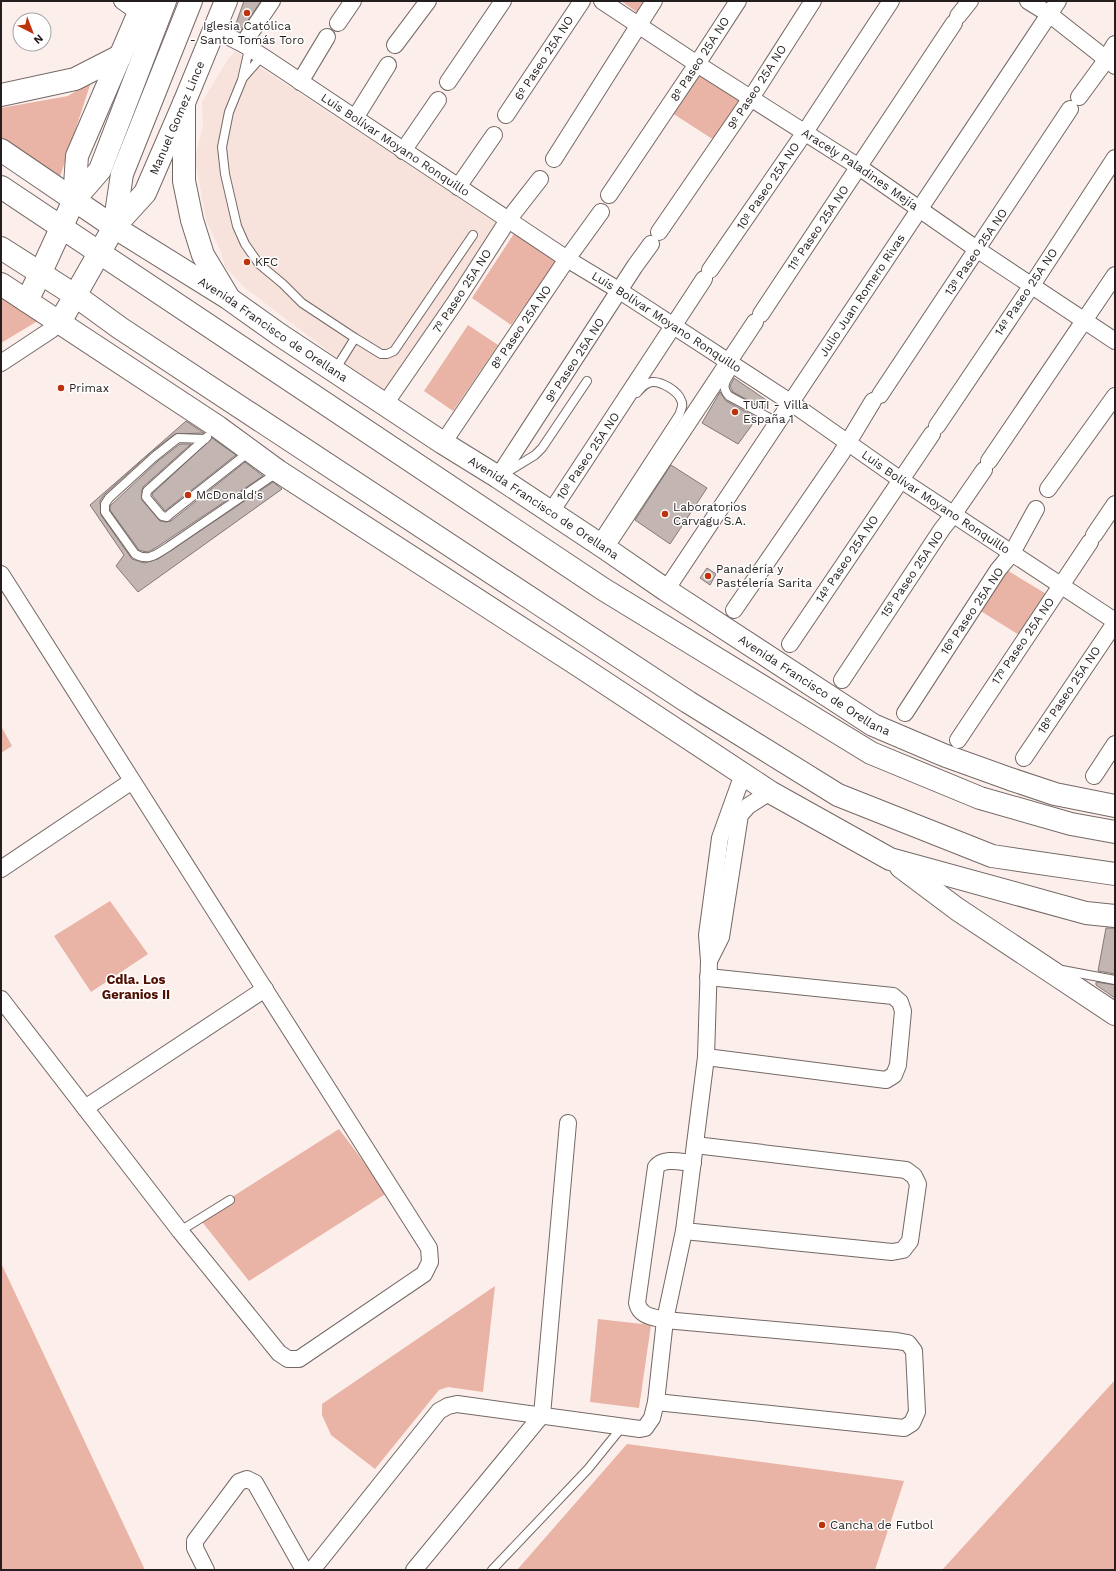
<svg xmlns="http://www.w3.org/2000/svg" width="1116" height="1571" viewBox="0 0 1116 1571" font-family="'Work Sans',sans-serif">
  <rect width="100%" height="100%" fill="#fcefeb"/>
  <path fill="#f8e2dc" d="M235 51 498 223 385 394 245 288 225 267 221 252 206 220 195 158 203 126 202 102 228 59Z"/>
  <path fill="#e9b3a5" d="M621 1H646L638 13Z
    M702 71 743 97 714 140 672 113Z
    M91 82 59 180 1 142V108L68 96Z
    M515 232 558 259 511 325 472 298Z
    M1 292 41 319 1 343Z
    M468 325 498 345 453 411 424 391Z
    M1005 569 1048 595 1021 636 979 610Z
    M1 726 12 746 1 753Z
    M110 901 148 954 91 992 54 936Z
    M339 1129 387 1193 249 1281 199 1218Z
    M1 1263 130 1538 145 1570H1Z
    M495 1286 483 1392 448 1387 439 1390 375 1469 331 1435 322 1415V1404Z
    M598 1319 651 1325 639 1408 590 1402Z
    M1115 1380V1570H942Z
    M627 1444 904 1481 875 1570H517Z"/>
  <path fill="#c3b6b2" stroke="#847875" d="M244 1H261L240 32 234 29Z
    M734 378 769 402 764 409 733 392 730 386Z
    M720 392 726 401 757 418 738 444 702 423Z
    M186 421 204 433 175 434 150 453 105 494 100 501 101 515 132 559 144 563 158 559 273 482 282 489 138 592 116 566 124 555 90 505Z
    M212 438 236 455 165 511 152 495V494Z
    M180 444H191L143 487 142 490V500L160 521 166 522 171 521 245 462 263 476 157 547 148 552 142 551 139 550 110 510V506L158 461Z
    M671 465 707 488 670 544 635 520Z
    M707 568 716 574 710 585 700 578Z
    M1106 928H1115V974L1098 971Z
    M1096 982 1115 985V998L1096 985Z"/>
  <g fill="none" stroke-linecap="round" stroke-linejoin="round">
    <defs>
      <path id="service" d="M249 49 242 80 229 112 222 147 225 174 237 226 245 244 259 264 283 284 302 303 355 338 335 370
        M243 78 262 56
        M355 338 381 354H387L394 351 473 235
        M730 374C724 383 722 388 729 396L777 422
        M207 437 147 491 146 497 162 516 167 517 170 514 249 452
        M205 439 178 438 154 457 109 498 105 504V512L135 554C149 562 156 554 168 547L278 472
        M504 474 535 455 542 448 587 381
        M597 541 679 415C681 410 684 405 681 400 678 391 661 381 652 382 645 383 641 388 637 393
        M1062 970 1115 980
        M180 1231 230 1200
        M492 1570 588 1469 622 1427"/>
      <g id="minor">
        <path d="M122 1 139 13"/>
        <path id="s1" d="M602 1 697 64 859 167 978 250 1115 341"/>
        <path d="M1028 1 1049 14 1115 66"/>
        <path d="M958 16 970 1"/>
        <path d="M338 23 353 1"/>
        <path id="s2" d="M215 30 243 44 262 56 567 259 620 291 790 402 901 480 1115 621"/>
        <path d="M243 44 272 1"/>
        <path d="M395 45 428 1"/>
        <path d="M300 82 327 37"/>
        <path d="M448 82 503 1"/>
        <path d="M1079 97 1101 67 1115 44"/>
        <path d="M506 115 582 1"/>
        <path d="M355 118 388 65"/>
        <path d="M403 151 438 100"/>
        <path d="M554 159 654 1"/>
        <path d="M458 187 494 135"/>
        <path d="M609 195 697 64 738 1"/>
        <path d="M659 232 751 98 813 1"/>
        <path d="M710 270 805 132 891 1"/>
        <path d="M761 314 954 23"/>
        <path d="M1 363 51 330 60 322"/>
        <path d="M880 395 1070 109"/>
        <path d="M385 404 456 301 508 220 540 179"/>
        <path d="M937 426 1032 285 1115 158"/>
        <path d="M443 443 567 259 601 212"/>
        <path d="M989 461 1115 275"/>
        <path d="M498 477 635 266 651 244"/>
        <path d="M1048 489 1115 396"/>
        <path d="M551 512 704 279"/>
        <path d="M1094 535 1115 504"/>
        <path d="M605 548 755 322"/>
        <path d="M1 574 429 1248 430 1262 424 1274 299 1359H288L279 1353 180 1231 1 999"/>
        <path id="s3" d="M666 590 1058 1"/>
        <path d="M734 610 841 454 873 401"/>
        <path d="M790 644 932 434"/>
        <path d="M842 680 942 529 953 515 984 470"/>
        <path d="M905 713 998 570 1012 553 1036 509"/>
        <path d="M958 740 1090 542"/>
        <path d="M1024 758 1115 623"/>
        <path d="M1094 776 1115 744"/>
        <path d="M1 869 132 781"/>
        <path d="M709 961 721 937 740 815 748 806 770 792"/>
        <path d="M706 1057 886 1080 894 1075 898 1065 903 1011 900 1002 893 996 708 977"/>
        <path d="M85 1108 265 989"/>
        <path d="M684 1231 892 1252 903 1250 910 1241 918 1184 914 1176 906 1170 695 1145"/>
        <path d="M656 1402 904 1428 912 1423 917 1412 914 1351 908 1343 897 1341 665 1320C654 1317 640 1317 637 1303L656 1167C664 1157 681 1162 693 1163"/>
        <path d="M206 1570 195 1548V1541L239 1482 247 1479 255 1483 304 1570"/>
        <path d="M312 1570 439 1411 448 1406 457 1404 640 1429 645 1428 652 1418 656 1402 665 1320 684 1231 706 1057 709 961 707 935 720 838 743 774"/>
        <path d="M414 1570 542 1415 568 1123"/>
      </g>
      <g id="secondary">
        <path d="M74 200 77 156 144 1"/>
        <path d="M114 227 122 174 191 1"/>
        <path d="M27 301 40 274 74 200 100 170 165 1"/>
        <path id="s4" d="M60 322 114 227 145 193 184 103 226 1"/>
      </g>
      <g id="primary">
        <path d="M1 95 75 79 120 56"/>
        <path d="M184 103V181L192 220 203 255 227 295"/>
        <path id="s5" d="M1 150 114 227 228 298 280 335 443 443 498 477 605 548 666 590 873 725 946 756 1010 779 1055 794 1115 806"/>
        <path d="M1 284 218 427 278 471 581 667 770 792 890 859 1086 913 1115 916"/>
        <path d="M901 867 957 909 1115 1014"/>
      </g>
      <path id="trunk" d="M1 187 603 589 871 753 980 798 1071 824 1115 832
        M1 248 76 296 120 328 688 702 838 795 992 856 1115 874"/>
    </defs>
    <use href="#service" stroke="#746865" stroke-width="10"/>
    <use href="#minor" stroke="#746865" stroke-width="18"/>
    <use href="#secondary" stroke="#746865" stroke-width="24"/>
    <use href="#primary" stroke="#746865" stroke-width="24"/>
    <use href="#trunk" stroke="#746865" stroke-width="24"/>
    <use href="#service" stroke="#fff" stroke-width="8"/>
    <use href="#minor" stroke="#fff" stroke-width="16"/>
    <use href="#secondary" stroke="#fff" stroke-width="22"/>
    <use href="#primary" stroke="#fff" stroke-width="22"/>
    <use href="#trunk" stroke="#fff" stroke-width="22"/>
  </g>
  <g fill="#bc320a" stroke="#fff" stroke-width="1.5">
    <circle cx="247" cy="13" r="4"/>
    <circle cx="247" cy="262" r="4"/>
    <circle cx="61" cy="388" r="4"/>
    <circle cx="735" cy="412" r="4"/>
    <circle cx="188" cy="495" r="4"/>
    <circle cx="665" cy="514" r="4"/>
    <circle cx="708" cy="576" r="4"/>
    <circle cx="822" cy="1525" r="4"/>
  </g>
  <g text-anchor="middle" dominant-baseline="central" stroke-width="3" stroke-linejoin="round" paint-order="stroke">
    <g font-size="12" fill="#241f1e" stroke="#fff" text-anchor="start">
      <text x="247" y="26" text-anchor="middle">Iglesia Católica<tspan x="247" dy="14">- Santo Tomás Toro</tspan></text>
      <text x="255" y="262">KFC</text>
      <text x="69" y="388">Primax</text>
      <text x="743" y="405">TUTI - Villa<tspan x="743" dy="14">España 1</tspan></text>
      <text x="196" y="495">McDonald's</text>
      <text x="673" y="507">Laboratorios<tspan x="673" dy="14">Carvagu S.A.</tspan></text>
      <text x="716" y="569">Panadería y<tspan x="716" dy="14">Pastelería Sarita</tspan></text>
      <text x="830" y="1525">Cancha de Futbol</text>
    </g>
    <g font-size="12" fill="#241f1e" stroke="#fff">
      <text transform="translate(544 58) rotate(-57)">6º Paseo 25A NO</text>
      <text transform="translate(700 59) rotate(-57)">8º Paseo 25A NO</text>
      <text transform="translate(757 87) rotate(-57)">9º Paseo 25A NO</text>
      <text stroke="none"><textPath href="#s4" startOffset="237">Manuel Gomez Lince</textPath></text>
      <text stroke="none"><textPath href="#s2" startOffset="214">Luis Bolívar Moyano Ronquillo</textPath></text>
      <text stroke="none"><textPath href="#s1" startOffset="308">Aracely Paladines Mejía</textPath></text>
      <text transform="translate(768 186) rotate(-56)">10º Paseo 25A NO</text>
      <text transform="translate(818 228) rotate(-56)">11º Paseo 25A NO</text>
      <text transform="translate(976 252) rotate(-56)">13º Paseo 25A NO</text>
      <text transform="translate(462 291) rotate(-57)">7º Paseo 25A NO</text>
      <text transform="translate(1026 292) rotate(-56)">14º Paseo 25A NO</text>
      <text stroke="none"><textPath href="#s3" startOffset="354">Julio Juan Romero Rivas</textPath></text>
      <text stroke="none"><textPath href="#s2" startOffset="538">Luis Bolívar Moyano Ronquillo</textPath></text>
      <text transform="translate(521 327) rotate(-56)">8º Paseo 25A NO</text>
      <text stroke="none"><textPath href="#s5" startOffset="326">Avenida Francisco de Orellana</textPath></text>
      <text transform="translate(575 360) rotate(-57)">9º Paseo 25A NO</text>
      <text transform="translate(588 456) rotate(-56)">10º Paseo 25A NO</text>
      <text stroke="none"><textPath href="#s2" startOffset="862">Luis Bolívar Moyano Ronquillo</textPath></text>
      <text stroke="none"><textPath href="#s5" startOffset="650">Avenida Francisco de Orellana</textPath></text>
      <text transform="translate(847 559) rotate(-56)">14º Paseo 25A NO</text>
      <text transform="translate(912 574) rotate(-56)">15º Paseo 25A NO</text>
      <text transform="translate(972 611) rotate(-56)">16º Paseo 25A NO</text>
      <text transform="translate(1023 641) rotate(-56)">17º Paseo 25A NO</text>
      <text stroke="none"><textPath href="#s5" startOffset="974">Avenida Francisco de Orellana</textPath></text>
      <text transform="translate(1069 690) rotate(-56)">18º Paseo 25A NO</text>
    </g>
    <g font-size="13" font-weight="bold" fill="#510f01" stroke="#fff">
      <text x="136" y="979">Cdla. Los<tspan x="136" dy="15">Geranios II</tspan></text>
    </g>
  </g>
  <rect width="1116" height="1571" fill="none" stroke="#241f1e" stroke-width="4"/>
  <g transform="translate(32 32) rotate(138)"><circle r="19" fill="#ffffff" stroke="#a7a5a5"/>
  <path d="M0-3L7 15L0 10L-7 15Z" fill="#bc320a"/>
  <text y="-6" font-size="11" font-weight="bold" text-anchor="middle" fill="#241f1e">N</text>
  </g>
</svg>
